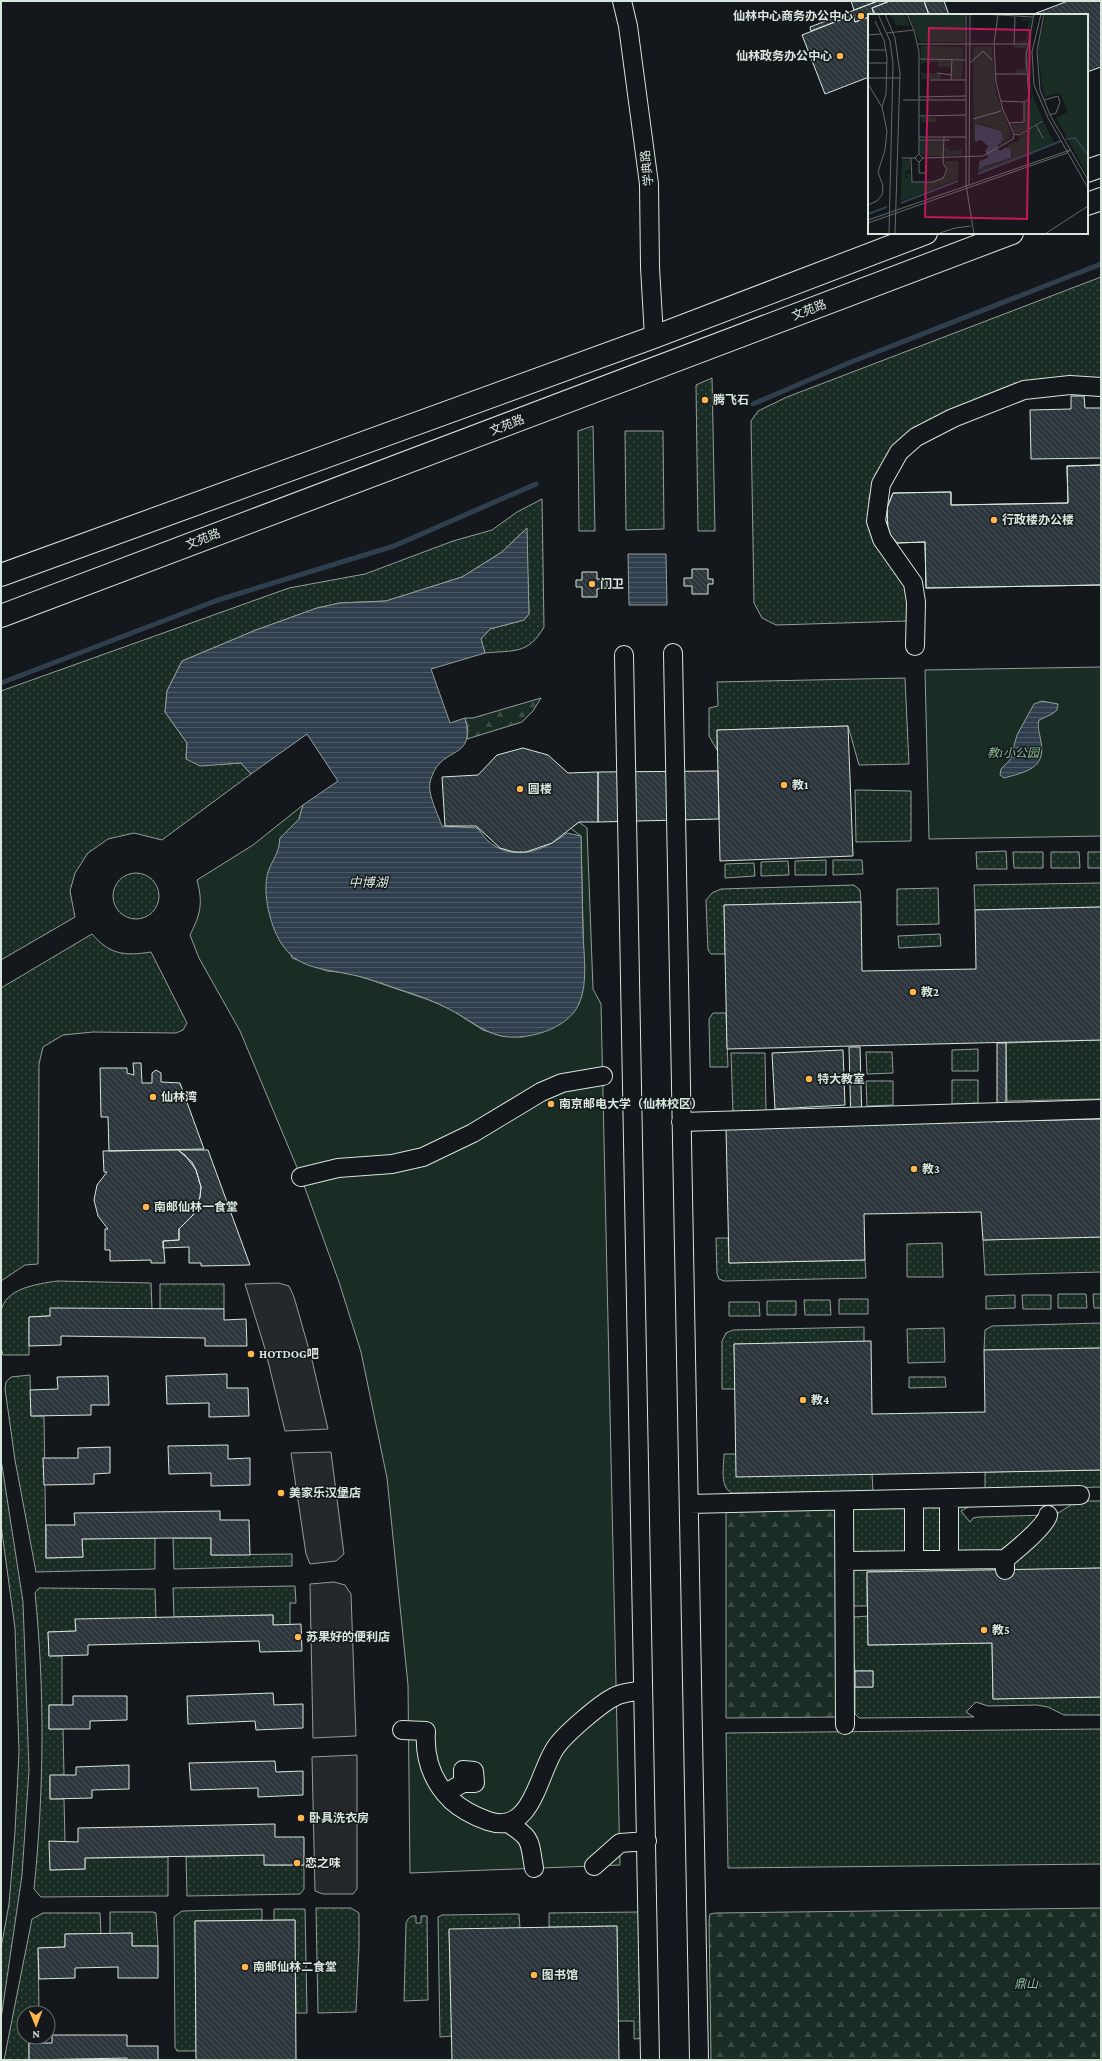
<svg xmlns="http://www.w3.org/2000/svg" width="1102" height="2061" viewBox="0 0 1102 2061" font-family="'Crimson Pro','Noto Sans SC',serif">
  <defs>
    <pattern id="grass-dots" width="8" height="8" patternUnits="userSpaceOnUse"><rect width="8" height="8" fill="#1a2d24"/><path d="M2 2h.1M6 6h.1" fill="none" stroke="#3b4b43" stroke-width="1.8" stroke-linecap="round"/></pattern>
    <pattern id="forest-firs" width="22" height="20" patternUnits="userSpaceOnUse"><rect width="22" height="20" fill="#1a2d24"/><path d="M5 1l3.5 6h-7zM16 11l3.5 6h-7z" fill="#3b4b43"/></pattern>
    <pattern id="water-rules" width="6" height="5" patternUnits="userSpaceOnUse"><rect width="6" height="5" fill="#2f3f4d"/><path d="M0 2.5h6" fill="none" stroke="#4c5b66"/></pattern>
    <pattern id="building-back-hatch" width="6" height="6" patternUnits="userSpaceOnUse"><rect width="6" height="6" fill="#2c363c"/><path d="M-1 5l2 2M0 0l6 6M5-1l2 2" fill="none" stroke="#4a5358"/></pattern>
  </defs>
  <rect width="100%" height="100%" fill="#14181c"/>
  <path fill="url(#grass-dots)" stroke="#939e99" d="M1101 277V379H1074L893 450 876 473 869 498 870 527 909 593 907 621 776 625 762 618 754 603 751 421 758 411 787 397Z
    M712 378 715 531H698L696 385Z
    M593 426 595 531H579L578 431Z
    M625 431H663L664 529 626 530Z
    M542 499 544 627C528 655 514 650 485 653L481 639 490 629 524 620 529 614 526 529 502 552 462 577 386 601 340 603 317 608 256 630 182 661 167 691 165 712 187 743 186 759 226 764 241 763 251 774 162 840 134 833 108 839 88 853 75 873 70 891 75 917 1 960V691L289 588 365 574 453 541 492 530 517 512Z
    M905 678 909 764 859 765 848 726 717 730V750L709 736V708L718 706 717 682Z
    M855 790 911 791V841L856 842Z
    M1006 851 1007 869H977L976 852Z
    M1013 852H1043V868H1014Z
    M1051 852H1079L1080 868H1051Z
    M1088 852H1101V868H1088Z
    M826 860V875H795V861Z
    M833 860H862L863 874 833 875Z
    M788 861 789 875 761 876V862Z
    M754 863 755 876 725 878V864Z
    M113 896a23 23 0 1 1 46 0a23 23 0 1 1-46 0Z
    M1101 883V907L975 910 974 885Z
    M854 885 860 890 861 902 724 905 725 954H711L708 950 706 900 712 893 721 889Z
    M938 888 939 924 897 925V889Z
    M92 934C110 955 125 956 151 952L187 1023 183 1030 176 1033 93 1032 63 1035 43 1047 39 1064 38 1264 25 1265 1 1281V988Z
    M940 934 941 946 899 948 898 936Z
    M713 1013H726L728 1067H710L709 1019Z
    M1101 1040V1099L1007 1101 1006 1043Z
    M978 1049V1071H952V1050Z
    M866 1052H892L893 1073 867 1074Z
    M731 1053H765L766 1111 733 1113Z
    M952 1080H978V1103L952 1104Z
    M866 1081H893V1105L867 1106Z
    M1101 1237V1272L985 1275 983 1240Z
    M716 1238H728L729 1263 865 1260 866 1278 724 1281 719 1279 717 1274Z
    M942 1243 943 1277H907V1244Z
    M57 1281 151 1283 152 1309 29 1317V1355H3C0 1346 1 1337 1 1327 1 1322 0 1317 1 1312 4 1288 38 1284 57 1281Z
    M160 1284H224V1309H160Z
    M1058 1294H1086L1087 1308H1058Z
    M1093 1294H1101V1308H1094Z
    M1015 1295V1308L986 1309V1296Z
    M1022 1295H1051V1309H1023Z
    M839 1299H868V1314H839Z
    M804 1300H830L831 1315H805Z
    M767 1301H796V1315H767Z
    M729 1302H759L760 1316H729Z
    M1101 1323V1348L984 1350 985 1330 992 1326Z
    M864 1327V1342L734 1344 735 1389H722V1341L726 1333 733 1330Z
    M944 1328 945 1362 908 1363 907 1329Z
    M30 1375 31 1416H44L46 1558 83 1557 82 1539 155 1538V1569L36 1572 15 1460 5 1389 6 1382 11 1377Z
    M909 1377H945L946 1387 909 1388Z
    M724 1454H736L872 1474 873 1491 732 1493C719 1487 724 1466 724 1454Z
    M1 1459 23 1602 29 1770 22 1875 1 2019V1948L9 1904 15 1832 19 1752 15 1628 1 1525Z
    M1101 1470V1487L985 1490V1472Z
    M1077 1501H1101V1568L1010 1570 957 1556 956 1507 970 1506 961 1511 970 1522 973 1518 979 1517 1048 1515 1060 1512Z
    M909 1507V1556L851 1557 850 1508Z
    M918 1507H944L945 1556H919Z
    M173 1538H211V1555L292 1554V1566L174 1569Z
    M850 1564 902 1566V1571L867 1572V1606H854L850 1603Z
    M295 1586 296 1603H290V1625H273V1615L174 1617 173 1588Z
    M39 1588 155 1589 156 1618 75 1620 76 1631 48 1632 49 1656H62V1705H49V1729H63L64 1775 50 1776V1799H64L65 1842 50 1870 85 1869V1858L168 1857V1896L41 1897 34 1889C44 1790 45 1692 35 1593Z
    M868 1616V1645L992 1643 993 1699 1101 1697V1715H1064L1048 1707 1037 1705 988 1706 976 1702 966 1712 974 1717 859 1718 855 1714V1687H873V1671H855L854 1660H849L854 1617Z
    M1101 1729V1864L728 1868 726 1733Z
    M264 1855 265 1865H304V1889L300 1894 187 1896 186 1857Z
    M316 1908H351L359 1913V1947L356 2012 318 2013Z
    M262 1909V1920L195 1921 196 2051H177L175 2047 174 1917 182 1911Z
    M274 1909H305L307 2013H296L295 1920H274Z
    M110 1912H153L156 1913 158 1946H132V1933L110 1934Z
    M640 1912 646 2038 634 2039V2021H618L617 1926 549 1927V1913Z
    M43 1913H100L101 1934H65V1947L38 1948 39 2013H24V2037H39V2043H29V2060H4L32 1919Z
    M519 1914 520 1928 449 1930 452 2036 440 2037 438 1917 442 1915Z
    M412 1916H416V1923H421V1916H427L428 2000 404 2001 406 1923 408 1919Z"/>
  <path fill="url(#forest-firs)" stroke="#939e99" d="M541 698 533 711 522 722 467 739 468 730 465 718H473Z
    M840 1508 841 1717 726 1718V1510Z
    M1101 1908V2060H711L709 1920 710 1914 716 1913Z"/>
  <path fill="#1a2d24" stroke="#939e99" d="M1101 667V836L929 839 925 670Z
    M303 805 299 819 280 838 279 850 268 874 267 887 292 958 327 971 348 973 368 979 429 1000 450 1009 483 1030 502 1036 523 1037 579 1004 584 973 581 836 570 828 579 822 587 828 593 989 601 1004 620 1865 410 1873 408 1685 387 1478 361 1352 339 1282 301 1177 240 1031 199 958 190 935C201 913 203 903 197 880L253 845Z"/>
  <path fill="#24282b" stroke="#939e99" d="M278 1283 289 1286 294 1297 312 1360 328 1429 285 1431 265 1349 245 1284Z
    M331 1452 344 1554 336 1561 310 1564 306 1554 291 1453Z
    M334 1582 345 1585 351 1594 356 1736 313 1738 310 1584Z
    M357 1755V1889L353 1894H323L315 1891 312 1757Z"/>
  <path fill="url(#water-rules)" stroke="#939e99" d="M527 528 529 614 524 620 490 629 481 639 485 653 431 669 450 723 465 718C476 761 443 745 432 776 430 780 429 786 430 791 432 803 438 815 442 826L477 828C481 832 483 836 487 840 512 863 544 851 567 833L581 836C582 869 582 901 583 934 584 956 588 984 579 1004 567 1030 526 1041 501 1036 481 1031 467 1018 449 1009 434 1001 417 995 401 990 383 984 366 977 348 974 321 968 298 969 281 943 270 925 262 893 268 872 273 858 279 854 280 838L299 819 303 805 338 781 307 734 251 774 241 763 200 766 186 759 187 743 165 712 167 691 182 661 256 630 317 608 340 603 386 601 462 577 502 552Z
    M628 554H666L667 605H629Z
    M1042 701 1058 704 1057 710 1052 714 1039 720C1037 728 1040 734 1041 742 1046 769 1025 772 1004 778L1000 775 1001 769 1010 760 1017 735 1034 704Z"/>
  <g fill="none" stroke-linecap="round" stroke-linejoin="round">
    <path stroke="#2f3f4d" stroke-width="5" d="M753 404 851 362 1101 264
      M1 683 218 600 394 546 536 484"/>
  </g>
  <path fill="url(#building-back-hatch)" stroke="#d8e6dc" d="M851 1H878L854 10Z
    M878 1H890L872 8 875 14 869 15V17L855 22 853 15 811 31 810 27Z
    M890 1H924L929 15H874L872 8Z
    M924 1H944L949 15H929Z
    M1068 1H1101V67L1087 72V15H1031Z
    M853 15 855 22 869 17V77L825 94 802 35Z
    M1071 396H1084L1085 408H1101V458L1031 459 1030 410 1071 409Z
    M1101 465V585L926 588 925 542 897 543 888 532 887 508 893 493 951 492V505L1068 503 1067 466Z
    M1101 465V585L926 588 925 542 897 543 888 532 887 508 893 493 951 492V505L1068 503 1067 466Z
    M692 569H708V579H713V584H708V594H692V586H684V578H692Z
    M582 572H597V579H607V588L597 589V597H582V587H576V580H582Z
    M848 726 853 856 720 861 717 730Z
    M523 748 548 755 568 773 598 772V822H579L552 843 526 852H514L500 848 476 826H445L442 777 478 775 497 755Z
    M718 771 719 819 598 822V772Z
    M861 902 862 971 976 969 975 910 1101 907V1040L727 1049 724 905Z
    M997 1043H1006V1121L997 1122Z
    M849 1047H860L862 1124 851 1125Z
    M843 1050 845 1105 775 1109 772 1053Z
    M133 1063H141L142 1083H152V1073L156 1070 161 1073V1082L180 1083 204 1149 109 1151 108 1117H101L100 1068H127V1073L134 1075Z
    M1101 1119V1237L983 1240 981 1212 864 1214 865 1260 729 1263 726 1127Z
    M178 1150H208L250 1265 201 1266V1263H189V1247L163 1248V1241L179 1240V1229L193 1215 200 1197 201 1187 196 1170 185 1155Z
    M178 1150 192 1162 196 1170 201 1187 200 1197 193 1215 179 1229V1240L163 1241 165 1263H151V1260L110 1261V1250H105V1229H108L98 1216 94 1200 97 1185 107 1172H104L103 1151Z
    M50 1308 224 1309V1320L246 1319 247 1346H205V1338L61 1336V1345L29 1346V1317L50 1316Z
    M871 1341 872 1414 985 1412 984 1350 1101 1348V1470L736 1477 734 1344Z
    M227 1374V1388H248L249 1416 209 1417V1403L167 1404 166 1376Z
    M108 1376 109 1405H91V1415L31 1416 30 1390 58 1389 57 1377Z
    M228 1445V1459L250 1458V1485L211 1486V1473L169 1474 168 1446Z
    M110 1447V1473L94 1474V1484L44 1485 43 1458H78V1448Z
    M220 1511V1520H249L250 1555H211V1538H173L82 1539 83 1557 46 1558V1525H75L74 1513Z
    M1101 1568V1697L993 1699 992 1643 868 1645 867 1572Z
    M273 1615V1625L301 1624 302 1651 260 1652 259 1641 88 1645V1655L49 1656 48 1632 76 1631 75 1619Z
    M855 1671H873V1687H855Z
    M273 1693 274 1705 303 1704V1728L256 1730 255 1721 188 1724 187 1696Z
    M73 1696H127V1720L90 1721V1729H49V1705H73Z
    M275 1761 276 1772 303 1771V1795L258 1797V1788L191 1790 189 1763Z
    M129 1765V1789L92 1790V1798L50 1799V1775H76V1767Z
    M275 1824V1837H304V1865H264V1855L85 1858V1869L50 1870 49 1841 78 1842V1828Z
    M295 1920 296 2060H196L195 1921Z
    M617 1926 619 2060H452L449 1929Z
    M132 1933V1946H158V1978H118V1967L75 1968V1978L39 1979 38 1948 65 1947V1934Z
    M52 2035H127V2046H158V2060H127V2058L29 2060V2043H52Z"/>
  <g fill="none" stroke-linecap="round" stroke-linejoin="round">
    <defs>
      <path id="minor" d="M622 1 628 26 649 184 650 267 654 337
        M915 646 916 602 913 583 882 539 876 521 881 484 899 452 916 437 953 418 1024 390 1070 385 1101 387
        M673 653 699 2060
        M624 655 650 2060
        M681 1122 1101 1109
        M301 1177 338 1168 392 1164 423 1157 473 1133 541 1092 562 1083 603 1076
        M949 1498V1559
        M914 1499V1560
        M844 1501 845 1725
        M689 1504 1080 1495
        M1005 1559C1014 1552 1047 1525 1048 1515
        M845 1561 1005 1559V1570
        M402 1730 426 1731C424 1758 432 1781 451 1800 462 1810 474 1816 488 1821 533 1836 538 1772 556 1747 565 1734 602 1702 616 1696 624 1692 635 1692 643 1690
        M446 1793 463 1783H475L474 1771 463 1770V1783
        M508 1823C533 1839 529 1841 534 1868
        M594 1866 620 1843 647 1841"/>
      <path id="major" d="M1087 171 1101 166
        M1087 204 1101 199
        M1 575 654 337 926 233
        M1 616 1012 233"/>
    </defs>
    <use href="#minor" stroke="#d8e6dc" stroke-width="20"/>
    <use href="#major" stroke="#d8e6dc" stroke-width="24"/>
    <use href="#minor" stroke="#14181c" stroke-width="18"/>
    <use href="#major" stroke="#14181c" stroke-width="22"/>
  </g>
  <g fill="#ffb74d" stroke="#14181c" stroke-width="1.5">
    <circle cx="861" cy="16" r="4"/>
    <circle cx="840" cy="56" r="4"/>
    <circle cx="705" cy="400" r="4"/>
    <circle cx="994" cy="520" r="4"/>
    <circle cx="592" cy="584" r="4"/>
    <circle cx="784" cy="785" r="4"/>
    <circle cx="520" cy="789" r="4"/>
    <circle cx="913" cy="992" r="4"/>
    <circle cx="809" cy="1079" r="4"/>
    <circle cx="153" cy="1097" r="4"/>
    <circle cx="551" cy="1104" r="4"/>
    <circle cx="914" cy="1169" r="4"/>
    <circle cx="146" cy="1207" r="4"/>
    <circle cx="251" cy="1354" r="4"/>
    <circle cx="803" cy="1400" r="4"/>
    <circle cx="281" cy="1493" r="4"/>
    <circle cx="984" cy="1630" r="4"/>
    <circle cx="298" cy="1637" r="4"/>
    <circle cx="301" cy="1818" r="4"/>
    <circle cx="297" cy="1863" r="4"/>
    <circle cx="245" cy="1967" r="4"/>
    <circle cx="534" cy="1975" r="4"/>
  </g>
  <g text-anchor="middle" dominant-baseline="central" stroke-width="3" stroke-linejoin="round" paint-order="stroke">
    <g font-size="12" font-weight="bold" fill="#d8e6dc" stroke="#14181c" text-anchor="start">
      <text x="853" y="16" text-anchor="end">仙林中心商务办公中心</text>
      <text x="832" y="56" text-anchor="end">仙林政务办公中心</text>
      <text x="713" y="400">腾飞石</text>
      <text x="1002" y="520">行政楼办公楼</text>
      <text x="600" y="584">门卫</text>
      <text x="792" y="785">教1</text>
      <text x="528" y="789">圆楼</text>
      <text x="921" y="992">教2</text>
      <text x="817" y="1079">特大教室</text>
      <text x="161" y="1097">仙林湾</text>
      <text x="559" y="1104">南京邮电大学（仙林校区）</text>
      <text x="922" y="1169">教3</text>
      <text x="154" y="1207">南邮仙林一食堂</text>
      <text x="259" y="1354">HOTDOG吧</text>
      <text x="811" y="1400">教4</text>
      <text x="289" y="1493">美家乐汉堡店</text>
      <text x="992" y="1630">教5</text>
      <text x="306" y="1637">苏果好的便利店</text>
      <text x="309" y="1818">卧具洗衣房</text>
      <text x="305" y="1863">恋之味</text>
      <text x="253" y="1967">南邮仙林二食堂</text>
      <text x="542" y="1975">图书馆</text>
    </g>
    <g font-size="12" fill="#d8e6dc" stroke="#14181c">
      <text transform="translate(647 168) rotate(-96)">学典路</text>
      <text transform="translate(809 310) rotate(-21)">文苑路</text>
      <text transform="translate(507 425) rotate(-21)">文苑路</text>
      <text transform="translate(203 539) rotate(-21)">文苑路</text>
    </g>
    <g font-size="12" font-style="italic" fill="#8ac095" stroke="#14181c">
      <text x="1013" y="753">教1小公园</text>
      <text x="1026" y="1984">鼎山</text>
    </g>
    <g font-size="13" font-style="italic" fill="#d8e6dc" stroke="#14181c">
      <text x="368" y="882">中博湖</text>
    </g>
  </g>
  <g transform="translate(868 14)">
    <rect width="220" height="220" fill="#14181c"/>
    <path d="M22 0H36L42 12 28 11ZM166 0 160 56 165 83 175 106 152 119 146 118 143 111 156 109 157 89 164 84 159 58V43ZM155 4 164 5 158 29 152 28 158 26 161 6 155 7ZM146 31H158V59H147V56L157 55V34H146ZM53 32 95 33V45H53ZM53 46H83V55L81 53H70V48H56L53 51ZM53 57 56 59H73V65H54ZM53 103H68V108H56L54 111ZM176 108 186 129 160 142 110 159 111 145 115 146 111 148V155L143 144 145 140 137 134 145 128H150L153 121ZM76 134H81L82 137 94 135V141L77 142ZM34 145 42 146V156L37 157V162L40 165 38 160 42 159 45 169H61L75 164 80 158 76 147H90V165L33 187Z" fill="#1a2d24"/>
    <path d="M41 0H97L96 28H52ZM84 46H95L94 65H84Z" fill="#1a2d24"/>
    <path d="M178 0H220V162L188 104 198 99 199 95 192 80 189 79 177 83 174 72 170 36ZM105 33H124L128 80 143 119 142 124 132 131 133 117 112 109 109 110 106 128ZM52 127H75V142H56L52 139Z" fill="#1a2d24"/>
    <path d="M110 110 133 117 135 125 129 133 132 137 137 134 143 135V144L117 152 111 156V148L120 143 117 137 120 132 113 126 107 128V112Z" fill="#2f3f4d"/>
    <path fill="none" stroke="#2f3f4d" stroke-width="2" d="M198 125 207 124 220 141M110 160 193 127M33 189 90 167M0 200 19 193"/>
    <path fill="none" stroke="#626a69" stroke-width="1" d="M10 0 22 27 25 50 21 220M17 0 27 24 32 59 27 220M98 0V171L106 220M115 0 165 3M130 0 126 30 128 68 135 96 146 120M173 0 164 38 166 71 180 104 220 174M176 0 169 37 172 76 182 101 220 166M7 7 16 26 19 44 18 80 14 93M46 16 51 38V140M19 19 46 16 39 0M0 21 13 20M50 30H159M146 30 147 3M0 36H18M51 45 98 46M0 49H19M102 49 115 37 124 46M69 59 84 61M127 60H158M0 64H32M62 66H98M83 66 84 45M0 70 14 93 19 117 17 136 10 158 15 172 14 181 9 187 0 191M51 83 98 82M35 86H98M176 86 190 82 192 88 188 99 182 101M133 87 156 88 161 85 158 42 166 0M51 102 98 101M105 105 133 97M141 109 156 108V88M168 111 175 124M51 123H98M51 126H82M34 144H47M43 144 44 168H65L75 164 79 156 75 149 76 123M55 144 51 140 47 144 51 148 55 144 115 142 145 125 146 120 151 121 175 107M51 148V159H57M101 171 102 0M0 206 202 136M0 209 199 139 202 136M69 220 87 214 103 212M177 220 220 192"/>
    <path fill="#c2185b" fill-opacity="0.15" stroke="#c2185b" stroke-width="2" d="M61 14 162 16 159 205 57 203Z"/>
    <rect width="220" height="220" fill="none" stroke="#d8e6dc" stroke-width="2"/>
  </g>
  <rect width="1102" height="2061" fill="none" stroke="#d8e6dc" stroke-width="4"/>
  <g transform="translate(36 2025) rotate(179)"><circle r="19" fill="#14181c" stroke="#626a69"/>
  <path d="M0-3L7 15L0 10L-7 15Z" fill="#ffb74d"/>
  <text y="-6" font-size="11" font-weight="bold" text-anchor="middle" fill="#d8e6dc">N</text>
  </g>
</svg>
